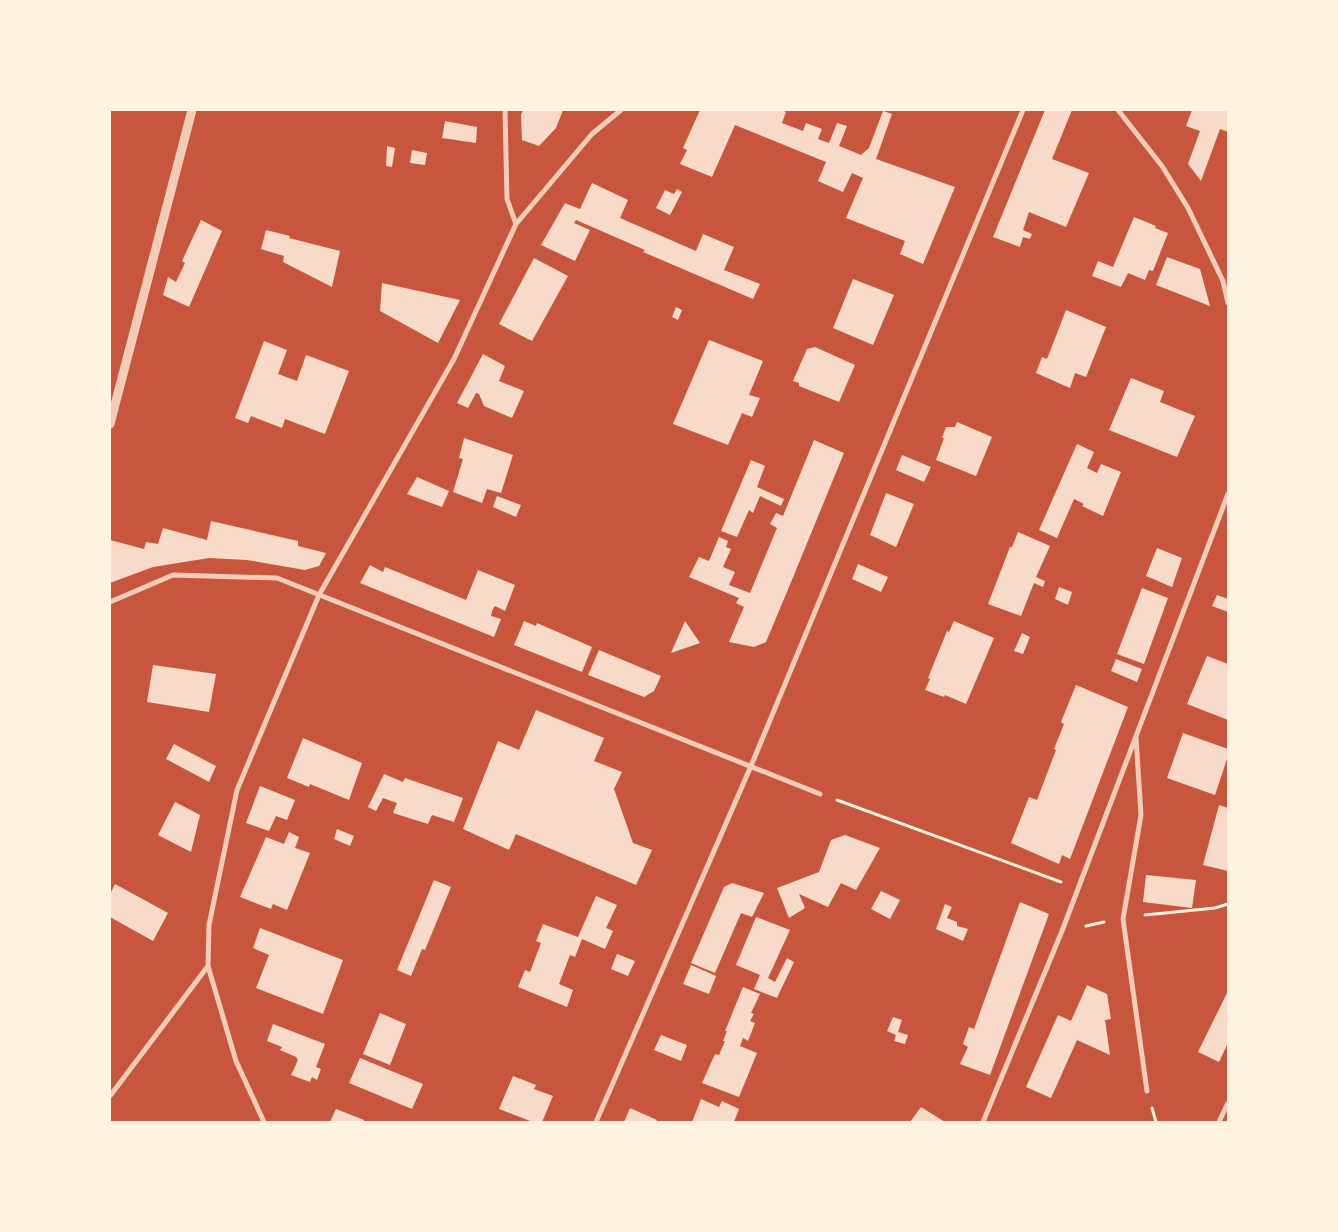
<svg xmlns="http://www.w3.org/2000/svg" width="1338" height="1232" viewBox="0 0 1338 1232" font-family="Poppins,sans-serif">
  <rect width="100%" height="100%" fill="#c8553d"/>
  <path fill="#f7dbc8" d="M523 110H563L556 128 539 146 522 140 521 115Z
    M700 110H782L786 112 782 123 803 131 806 123 822 129 818 139 829 143 837 123 847 126 839 146 861 155 869 148 883 111 892 114 876 159 955 187 923 264 900 254 905 241 846 218 863 178 852 173 843 192 818 181 826 162 735 125 712 177 680 164 687 150 683 148Z
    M1045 110H1072L1052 159 1089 173 1066 227 1029 212 1023 230 1032 234 1030 239 1023 237 1020 247 993 237Z
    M1192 110H1228V132L1220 129 1201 181 1188 164 1200 131 1186 126Z
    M445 121 477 127 476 143 442 138Z
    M387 146 395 148 392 167 386 166Z
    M412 150 427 153 425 165 410 163Z
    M592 183 628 200 620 218 696 251 703 234 734 247 724 270 760 284 753 299 643 252 645 250 576 220 574 223 590 230 575 261 541 245 565 203 580 209Z
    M677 189 682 192 670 215 656 208 665 190 674 194Z
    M1134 217 1156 226 1155 228 1168 233 1153 271 1149 270 1145 280 1128 273 1121 287 1092 276 1098 261 1113 267Z
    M201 220 222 231 189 307 163 295 168 277 176 282 185 263 182 261Z
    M266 230 290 236 289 238 340 251 332 287 283 262 284 256 261 249Z
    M1167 257 1200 269 1210 306 1156 285Z
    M534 258 568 276 532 341 499 324Z
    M853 279 894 295 873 345 833 328Z
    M382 283 460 300 438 343 380 311Z
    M676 307 682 310 678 320 672 317Z
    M1066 310 1106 327 1086 377 1075 373 1070 388 1036 373 1042 357 1047 359Z
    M709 340 763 361 749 395 760 398 752 417 742 413 728 445 673 424Z
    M264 341 287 350 278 374 297 381 306 355 349 371 325 434 285 419 282 428 251 416 248 423 235 418Z
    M815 347 855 365 839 402 799 386V383L793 381 807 349Z
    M483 354 505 366 499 381 524 391 512 418 484 406 479 394 476 393 468 408 457 403Z
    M1131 378 1164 391 1160 402 1195 416 1177 457 1109 430Z
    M957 422 992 437 976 476 936 460 944 438H942L946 427H955Z
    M464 438 513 455 501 493 487 489 482 503 453 492 463 459 459 458Z
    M814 440 844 453 794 575 766 642 754 647 729 642 744 607 736 603 739 598 689 577 699 557 709 561 719 537 728 541 726 547 731 549 723 567 735 572 729 585 750 593 777 528 770 524 776 513 783 516Z
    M1077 444 1094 452 1087 468 1097 473 1101 464 1121 472 1103 516 1082 506 1084 504 1074 499 1057 538 1039 530Z
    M902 455 931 467 924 482 896 470Z
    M751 460 765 466 757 487 784 499 781 506 760 496 753 513 749 510 737 537 721 531Z
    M417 477 449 491 442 507 407 494Z
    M886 493 914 504 896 547 870 535Z
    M497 496 521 505 516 517 493 507Z
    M211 521 298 541V546L326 553 319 566 305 570 247 560 209 558 153 567 110 583V540L144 549 146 542 158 544 163 528 207 540Z
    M1018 532 1050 546 1036 577 1045 581 1043 587 1034 583 1021 616 988 604 1010 547H1012Z
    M1157 548 1182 558 1172 587 1146 576Z
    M858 564 888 577 881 592 852 579Z
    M370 565 383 572 385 567 466 600 478 570 515 585 505 611 495 606 492 611 491 616 501 619 494 637 360 583Z
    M1059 587 1072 592 1068 605 1055 599Z
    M1142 588 1168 598 1144 664 1117 654Z
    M1217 595 1228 599V612L1212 606Z
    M524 621 536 626 537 623 592 647 582 672 514 645Z
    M685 621 700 643 671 653Z
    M954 621 994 638 966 704 945 695 944 697 925 690 930 679 928 678 947 631 949 632Z
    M1022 633 1030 637 1023 654 1014 651Z
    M599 650 661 676 654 691 644 697 588 675Z
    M1207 656 1228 664V720L1187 704Z
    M1116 659 1142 669 1137 682 1111 671Z
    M153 665 216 674 209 712 147 702Z
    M1076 685 1128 707 1070 859 1062 855 1059 864 1011 843 1029 797 1037 800 1056 750 1054 749 1064 724 1061 722Z
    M536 710 604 738 594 761 622 772 614 789 633 843 652 850 636 885 516 834 509 850 463 829 498 741 519 750Z
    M1183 733 1228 749V756L1215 795 1167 778Z
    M303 738 362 763 349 800 310 784 309 787 287 778Z
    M174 744 216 766 209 782 166 759Z
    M384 774 403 782 405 778 463 798 454 822 432 815 428 824 393 813 397 803 383 798 376 811 368 807Z
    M260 786 295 800 287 820 276 816 269 831 246 823Z
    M175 802 200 815 191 852 158 835Z
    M1219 805 1228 808V871L1203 865Z
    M337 829 354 836 350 846 334 839Z
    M289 832 299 837 295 848 310 853 287 910 273 904 271 909 240 897 266 837 284 844Z
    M845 835 880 848 856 890 841 883 828 907 799 894 805 908 789 918 777 888 819 872 831 840Z
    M1146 875 1196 880 1192 908 1143 902Z
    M434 880 451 887 425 950 422 949 411 976 397 970Z
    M732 883 764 893 752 917 741 913 715 973 691 963 724 887Z
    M115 884 168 913 153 941 110 917V894Z
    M881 891 900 900 890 919 871 909Z
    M596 896 617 905 606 928 613 931 605 949 582 939 575 957 570 955 559 984 573 990 567 1007 518 987 525 970 530 972 541 943 536 941 543 924 578 937Z
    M1020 902 1049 914 990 1075 960 1064 968 1047 963 1044 969 1027 974 1029Z
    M945 904 952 907 947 918 957 922V926L968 929 963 941 936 929Z
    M756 917 790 930 768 978 775 982 787 958 794 962 777 998 754 989 760 975 736 965Z
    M260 928 343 960 323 1014 256 988 269 955 253 948Z
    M617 954 635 961 628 976 611 969Z
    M691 965 716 976 709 994 683 984Z
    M1087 985 1107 994 1111 1019 1105 1020 1110 1055 1077 1040 1051 1098 1026 1087 1058 1015 1071 1021Z
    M743 987 760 994 751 1013 754 1014 750 1021 755 1023 748 1041 743 1038 740 1046 757 1053 739 1097 702 1083 715 1054 719 1055 725 1041H723L727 1031H725Z
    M1228 991V1043L1219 1062 1198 1052Z
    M380 1013 406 1024 390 1065 363 1054Z
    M893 1017 902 1020 898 1032 908 1035 905 1044 894 1041 896 1035 887 1031Z
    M273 1024 325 1044 316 1067 321 1069 317 1080 312 1077 310 1082 291 1075 298 1060 296 1057 280 1050 282 1047 267 1041Z
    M661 1035 687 1045 681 1061 654 1050Z
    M360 1058 423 1084 412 1109 349 1083Z
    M513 1076 536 1085 534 1089 553 1096 542 1122H533L499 1109Z
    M701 1099 719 1107 722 1101 739 1109 734 1122H692Z
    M921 1107 945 1122H910Z
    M630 1108 657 1120 656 1122H624Z
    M336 1109 364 1120 363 1122H330Z"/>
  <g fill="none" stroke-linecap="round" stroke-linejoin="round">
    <path stroke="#fff3e0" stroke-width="3" d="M837 800 1061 882
      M1145 915 1215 908 1228 904
      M1086 926 1104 922
      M1152 1108 1156 1122"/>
    <path stroke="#f1ccb7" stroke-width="5" d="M505 110 507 199 516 224
      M1118 110 1162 166 1188 208 1223 281 1228 303
      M110 602 173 575 277 578 820 794
      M1136 737 1141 815 1123 919 1147 1091
      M110 1096 208 966
      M264 1122 236 1061 208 966 209 925 237 790 319 595 454 359 516 224 592 134 621 110
      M596 1122 751 766 1023 110
      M983 1122 1062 931 1228 494
      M1219 1122 1228 1103"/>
    <path stroke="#f1ccb7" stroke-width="9" d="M110 424 192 110"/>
  </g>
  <rect width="1338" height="1232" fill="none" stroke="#fff3e0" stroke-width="222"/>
</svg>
